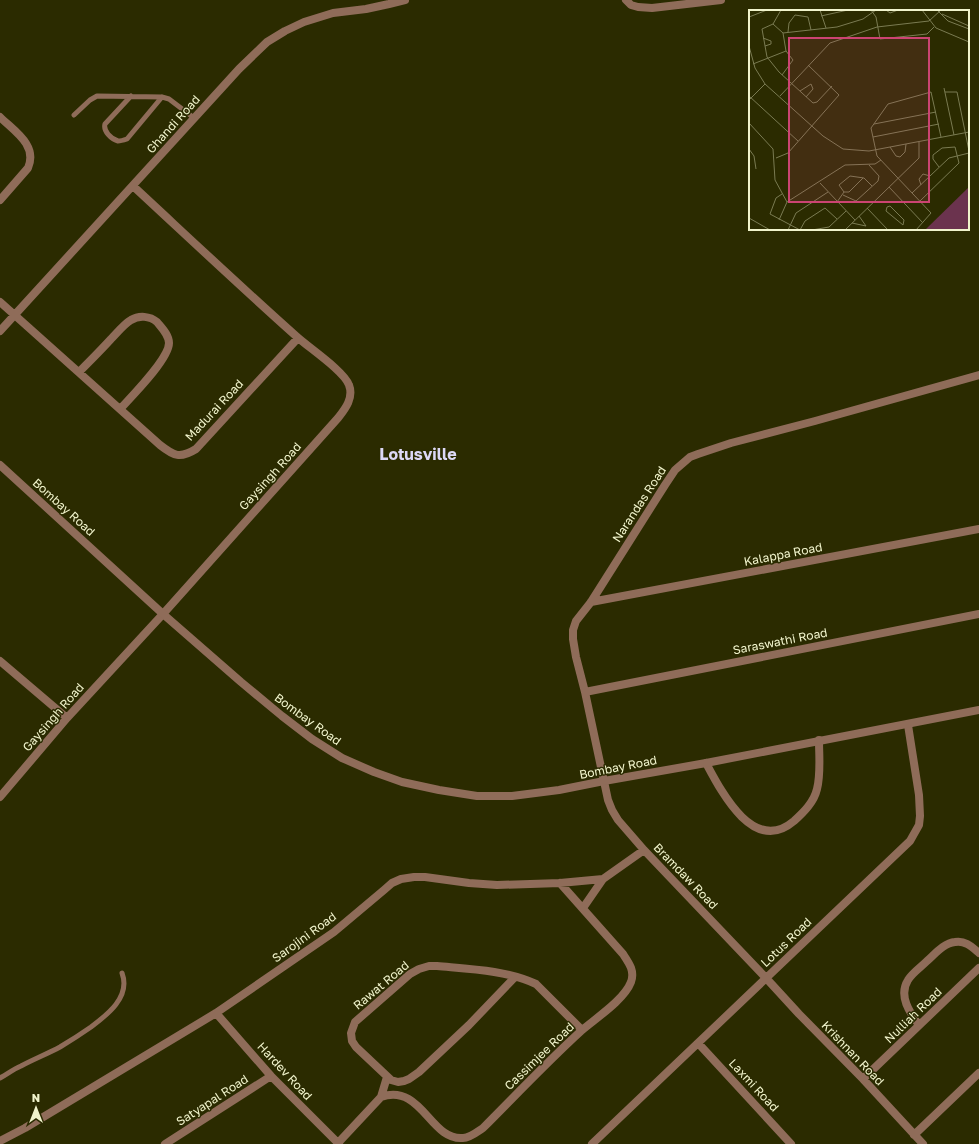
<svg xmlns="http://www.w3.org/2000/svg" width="979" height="1144" viewBox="0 0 979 1144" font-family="'Golos Text',sans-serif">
  <rect width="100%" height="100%" fill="#2b2b00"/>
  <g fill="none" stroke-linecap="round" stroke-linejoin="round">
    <path stroke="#8f6c59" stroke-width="5" d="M131 96 105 124C103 131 111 139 118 141 121 141 124 140 127 139L162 97
      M74 115 90 100 97 96 162 97 169 99 194 118
      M0 1078C7 1074 14 1069 21 1066 34 1059 47 1054 60 1047 70 1041 81 1034 91 1027 107 1015 131 997 122 973"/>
    <path stroke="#8f6c59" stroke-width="8" d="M626 0 631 5 638 7 652 8 721 0
      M0 117C14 131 38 145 28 168L0 200
      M0 302 160 445C174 456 180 459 196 449L298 338
      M0 331 239 69 267 42 285 31 304 22 333 13 366 9 389 4 405 0
      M79 372C90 361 101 350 111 339 117 333 124 324 131 320 139 315 150 316 157 322 162 328 169 335 169 343 169 359 132 396 120 409
      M591 602 979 529
      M0 661 67 718
      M585 692 979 614
      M706 763C722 793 754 855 794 821 804 812 814 802 817 789 821 774 819 756 819 740
      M0 797 67 718 163 614 338 418C345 409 354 398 349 385 344 371 309 348 296 336 241 287 187 236 133 186
      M583 908 603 879
      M515 977 469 1025 419 1072 409 1079 404 1081 398 1082 391 1080 356 1047 352 1041 351 1033 355 1022 410 974 419 969 429 966H437C470 969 505 970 536 984L582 1030
      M216 1013 271 1076 339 1144
      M919 1025C910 1013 898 996 908 980 912 973 921 967 927 961 935 954 944 943 955 942 965 940 972 947 979 953
      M698 1043 791 1144
      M863 1079 979 968
      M381 1097C422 1083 430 1141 463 1138 470 1138 477 1132 483 1128 515 1096 547 1062 581 1031 596 1018 624 1000 631 982 635 971 629 963 623 954L560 883
      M914 1135 979 1073
      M0 1141 25 1128 216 1013 334 932 384 890 392 883 401 879 414 877H425L469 883 497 885 560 883 603 879 644 850
      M338 1143 381 1097 387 1077
      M165 1144 271 1076
      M592 1144 910 841 919 825 920 816 919 795 908 725
      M923 1144 863 1079 799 1014 766 978 644 850 618 820 612 810 608 800 585 692 576 657 573 639V630L576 621 591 602 665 485 675 470 690 457 698 454 731 443 815 421 979 375"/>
    <path stroke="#8f6c59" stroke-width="8" d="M0 465 163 614 241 682 282 716 312 739 342 758 374 772 402 782 439 790 477 796H512L559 790 604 781 706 763 979 710"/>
  </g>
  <g text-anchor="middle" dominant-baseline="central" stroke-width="3" stroke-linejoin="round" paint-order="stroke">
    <g font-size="12" fill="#f1f4cc" stroke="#2b2b00">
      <text transform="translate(173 124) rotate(-48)">Ghandi Road</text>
      <text transform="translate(214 410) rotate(-47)">Madurai Road</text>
      <text transform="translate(270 476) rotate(-48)">Gaysingh Road</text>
      <text transform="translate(639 504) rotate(-57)">Narandas Road</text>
      <text transform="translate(64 507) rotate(42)">Bombay Road</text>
      <text transform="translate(783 554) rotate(-11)">Kalappa Road</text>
      <text transform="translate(780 641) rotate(-11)">Saraswathi Road</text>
      <text transform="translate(53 717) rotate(-49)">Gaysingh Road</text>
      <text transform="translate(308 719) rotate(36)">Bombay Road</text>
      <text transform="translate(618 767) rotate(-11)">Bombay Road</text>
      <text transform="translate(686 876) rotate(46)">Bramdaw Road</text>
      <text transform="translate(304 937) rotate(-36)">Sarojini Road</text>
      <text transform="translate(786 942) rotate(-44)">Lotus Road</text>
      <text transform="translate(381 985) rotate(-40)">Rawat Road</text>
      <text transform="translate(913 1015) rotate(-44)">Nulliah Road</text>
      <text transform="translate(853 1053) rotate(46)">Krishnan Road</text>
      <text transform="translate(539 1056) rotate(-44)">Cassimjee Road</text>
      <text transform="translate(285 1071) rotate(47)">Hardev Road</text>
      <text transform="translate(754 1085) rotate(47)">Laxmi Road</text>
      <text transform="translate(212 1100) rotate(-33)">Satyapal Road</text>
    </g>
    <g font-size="16" font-weight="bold" fill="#dcd8f5" stroke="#2b2b00">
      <text x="418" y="454">Lotusville</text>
    </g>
  </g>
  <g transform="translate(749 10)">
    <rect width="220" height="220" fill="#2b2b00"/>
    <path d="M220 177V220H176Z" fill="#6b334e"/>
    <path fill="none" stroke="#7a7b52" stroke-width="1" d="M32 0 24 14 13 19 18 47 30 62 64 93 68 92 83 76M71 0 77 18M122 0 127 7 131 29 178 24 185 17M137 0 141 3 149 0M173 0 187 18 220 32M188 0 199 11 220 19M193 4 220 16M72 6 99 0M0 7 18 0M24 14 34 23 88 17 114 9 127 0M39 22 40 13 46 5 59 7 62 20M14 28 22 31V34L16 36M0 36 6 58 16 74 74 126 94 139 120 141 220 122M4 54 37 41M33 65 44 50 37 41 34 23M195 78 205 125M51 81 62 74 64 79 57 87M196 82H208L220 141M0 86 49 131M31 86 81 33 128 17 180 11 192 0M0 90 16 74M0 113 24 139 26 170 38 192M125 114 187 102M124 127 190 114M141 137 147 146 151 147 156 142 157 134M0 139 5 146 7 159M27 148 39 143 90 85 59 55M71 173 106 210M172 175 170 169 174 164 181 166M140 177 174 213M95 182 90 175 101 166 115 168 123 176M163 183 200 148 220 143M33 184 27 188 21 204 51 220M94 185 107 191 129 171 130 166 120 155M171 191 210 153 206 137 193 138 184 145V149L190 157M88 192 95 182H100L114 168M141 196 155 210 154 215 137 201 138 197ZM118 198 139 220M0 208 21 220M30 210 38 192 96 155 126 154 132 150M103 213 117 216 110 206M39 220 47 203 79 182M51 220 56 211 76 198 88 209M63 220 80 217 97 201M96 220 170 148V132M167 220 182 203 128 146 122 118 139 94 182 82 192 127"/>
    <path fill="#cb4472" fill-opacity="0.15" stroke="#cb4472" stroke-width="2" d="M40 28H180V192H40Z"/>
    <rect width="220" height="220" fill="none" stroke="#f1f4cc" stroke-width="2"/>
  </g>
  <g transform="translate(36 1108)" stroke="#2b2b00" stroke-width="3" paint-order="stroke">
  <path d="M0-3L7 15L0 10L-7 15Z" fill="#f1f4cc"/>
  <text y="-6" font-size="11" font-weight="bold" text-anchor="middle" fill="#f1f4cc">N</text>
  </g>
</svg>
